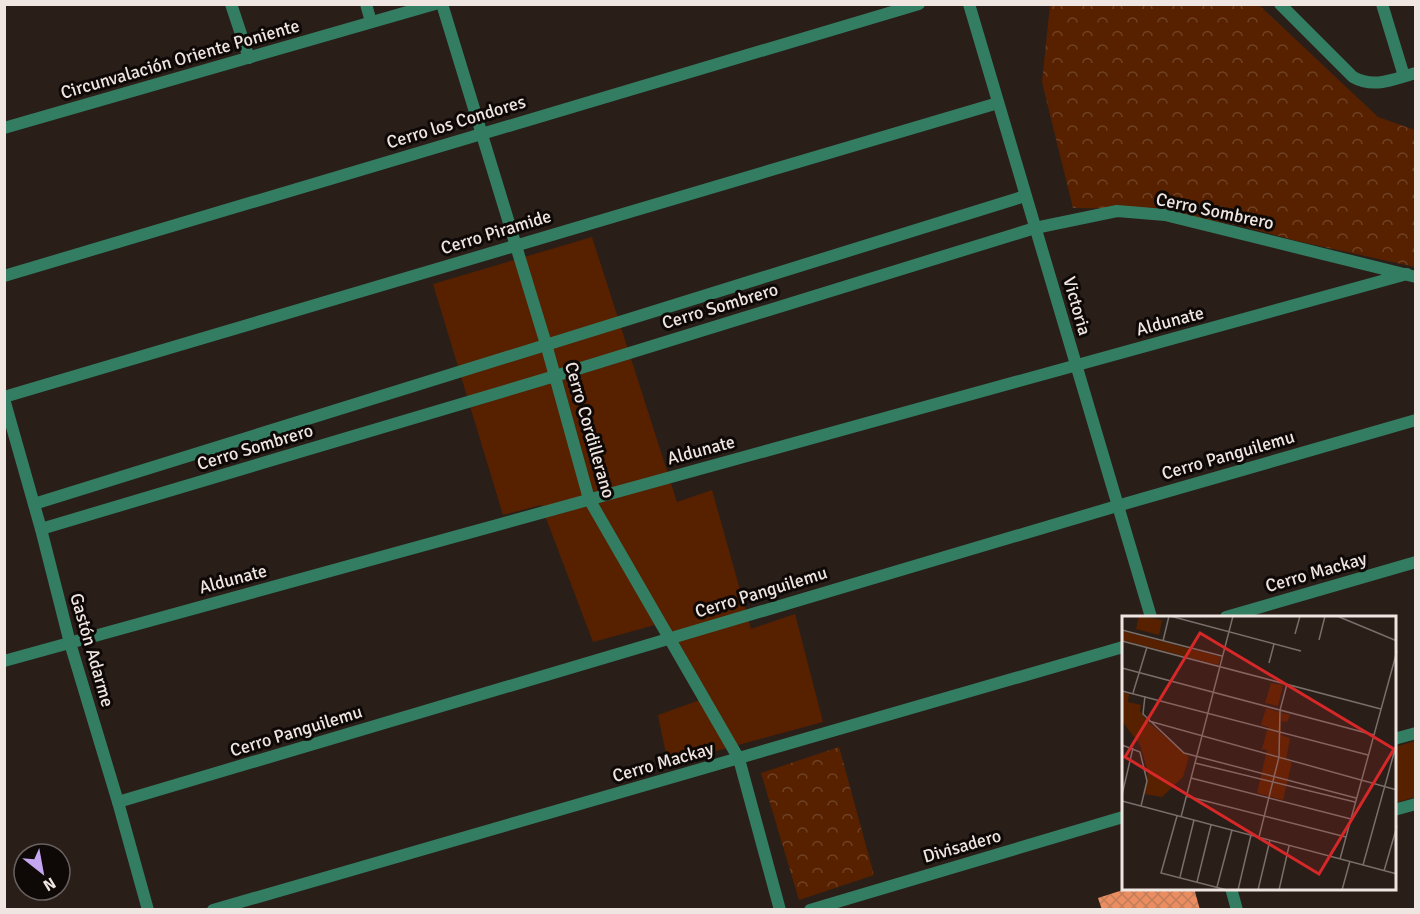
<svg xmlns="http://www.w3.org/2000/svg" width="1420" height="914" viewBox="0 0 1420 914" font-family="Signika,sans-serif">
  <defs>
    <pattern id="forest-crowns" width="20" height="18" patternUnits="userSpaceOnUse" patternTransform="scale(1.5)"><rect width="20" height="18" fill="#572100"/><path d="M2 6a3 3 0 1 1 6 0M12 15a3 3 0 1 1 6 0" fill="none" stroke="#6f4125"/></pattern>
    <pattern id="building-cross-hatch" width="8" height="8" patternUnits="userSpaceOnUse" patternTransform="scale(1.5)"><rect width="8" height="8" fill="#ea8e61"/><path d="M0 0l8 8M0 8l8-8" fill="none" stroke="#c27c5a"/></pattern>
  </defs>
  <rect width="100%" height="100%" fill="#2a1e18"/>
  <path fill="#572100" d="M592 237 677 502 712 490 751 629 795 614 823 722 668 764 658 715 703 699 655 625 593 642 541 505 503 515 433 284Z
    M1415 741V797L1395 803V747Z"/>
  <path fill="url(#forest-crowns)" d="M1050 5H1259L1378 117 1415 130V267L1297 241 1242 226 1148 209 1073 208 1042 82Z
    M839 747 874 875 799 900 761 773Z"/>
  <path fill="url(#building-cross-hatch)" d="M1129 888H1194L1200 910H1102L1098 898Z"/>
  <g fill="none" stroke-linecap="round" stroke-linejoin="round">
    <path stroke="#337d63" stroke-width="12" d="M231 4 249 58
      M366 4 371 22
      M442 4 546 344 589 499 739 759 780 910
      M1280 4 1353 77C1374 89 1394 79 1416 73
      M1382 4 1404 76
      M4 276 919 4
      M4 397 998 103
      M34 504 1025 196
      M41 529 555 376 1035 228 1117 211 1165 215 1416 277
      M1226 617 1416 562
      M4 661 1407 274
      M1394 739 1416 733
      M118 802 1117 506 1416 420
      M1394 810 1416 804
      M213 910 1123 647
      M810 910 1123 817"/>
    <path stroke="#337d63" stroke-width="12" d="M969 4 1151 617
      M4 128 435 4
      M4 399 41 529 70 643 118 802 148 910
      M1231 888 1237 910"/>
  </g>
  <g text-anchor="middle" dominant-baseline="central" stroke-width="6" stroke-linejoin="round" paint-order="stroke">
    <g font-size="18" fill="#efe6e2" stroke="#0e0907">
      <text transform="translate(180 59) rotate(-16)">Circunvalación Oriente Poniente</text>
      <text transform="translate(456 122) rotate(-17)">Cerro los Condores</text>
      <text transform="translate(1215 211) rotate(12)">Cerro Sombrero</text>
      <text transform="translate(496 232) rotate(-17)">Cerro Piramide</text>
      <text transform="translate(720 306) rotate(-17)">Cerro Sombrero</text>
      <text transform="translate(1077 306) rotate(74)">Victoria</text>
      <text transform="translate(1170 321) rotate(-15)">Aldunate</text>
      <text transform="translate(590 430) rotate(74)">Cerro Cordillerano</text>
      <text transform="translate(255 447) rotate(-17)">Cerro Sombrero</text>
      <text transform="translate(701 450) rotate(-15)">Aldunate</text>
      <text transform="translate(1228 455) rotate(-16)">Cerro Panguilemu</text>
      <text transform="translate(1316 572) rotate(-16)">Cerro Mackay</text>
      <text transform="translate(233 579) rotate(-15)">Aldunate</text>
      <text transform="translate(761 592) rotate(-17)">Cerro Panguilemu</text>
      <text transform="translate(92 650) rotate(74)">Gastón Adarme</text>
      <text transform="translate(296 731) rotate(-17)">Cerro Panguilemu</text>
      <text transform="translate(663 762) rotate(-16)">Cerro Mackay</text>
      <text transform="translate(962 846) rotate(-16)">Divisadero</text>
    </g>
  </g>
  <g transform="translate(1122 616)">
    <rect width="274" height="274" fill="#2a1e18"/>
    <path d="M17 0 40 4 37 19 14 13ZM0 15 99 41 96 49 0 24ZM144 92 168 99 165 106 159 105V119L168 122 164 144 170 146 161 184 135 177 145 134 140 133 146 111 139 109Z" fill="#572100"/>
    <path d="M149 67 161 69 156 90 143 87ZM0 76 7 78 6 86 19 89 18 95 26 106 67 141 61 161 40 181 22 178 26 156 18 129 0 105Z" fill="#572100"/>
    <path fill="none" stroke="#796e69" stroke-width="1.5" d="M48 0 179 35M215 0 275 25M0 14 100 40M173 18 178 0M197 24 203 0M0 25 259 93M41 25 47 0M147 47 152 28M0 52 252 119M0 75 246 139M11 77 25 31M23 80 21 98 62 137 234 182M27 105 275 174M0 129 18 136 25 165 19 190M73 147 233 186M69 162 229 203M0 179 11 132M64 180 224 221M0 185 275 258M55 200 39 257 105 274M59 201 111 0M137 221 157 141 158 94 165 68M218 243 275 35M241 249 275 126M262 255 275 210M58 261 72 204M75 266 89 209M95 271 110 214M116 274 129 219M136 274 148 224M157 274 167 230M220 274 228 245"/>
    <path fill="#d62828" fill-opacity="0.15" stroke="#d62828" stroke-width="3" d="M78 17 272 133 197 258 3 141Z"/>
    <rect width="274" height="274" fill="none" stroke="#efe6e2" stroke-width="3"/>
  </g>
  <rect width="1420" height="914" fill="none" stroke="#efe6e2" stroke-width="12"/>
  <g transform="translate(42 872) rotate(149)"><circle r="28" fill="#0e0907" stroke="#68615f" stroke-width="1.5"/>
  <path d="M0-4.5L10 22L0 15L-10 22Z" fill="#c5a7f1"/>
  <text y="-9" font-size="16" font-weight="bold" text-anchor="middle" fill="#efe6e2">N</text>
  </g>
</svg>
